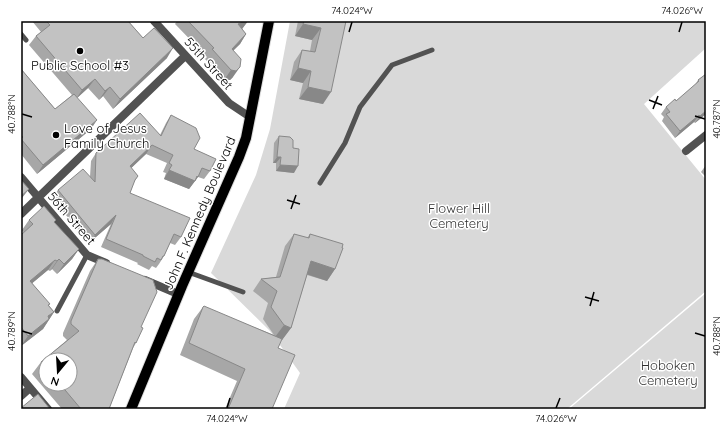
<svg xmlns="http://www.w3.org/2000/svg" width="727" height="430" viewBox="0 0 727 430" font-family="Quicksand,sans-serif">
  <rect width="100%" height="100%" fill="#fff"/>
  <path fill="#d9d9d9" d="M290 21H706V48L644 104 706 180V291L567 409H284L300 373 270 331 211 273 256 175 270 129Z
    M706 293V409H569Z"/>
  <g fill="none" stroke-linecap="round" stroke-linejoin="round">
    <defs>
      <path id="primary" d="M131 409 182 286 239 157 246 138 269 21"/>
    </defs>
    <use href="#primary" stroke="#dbdbdb" stroke-width="12"/>
    <path stroke="#525252" stroke-width="5" d="M21 34 26 40
      M320 183 345 143 360 107 392 65 432 50
      M188 272 243 292
      M57 311 87 255"/>
    <path stroke="#525252" stroke-width="8" d="M154 21 229 103 250 117
      M686 151 706 135
      M21 177 87 255 106 263
      M21 214 185 56
      M145 280 178 294
      M21 377 48 409
      M21 396 30 388"/>
    <use href="#primary" stroke="#000" stroke-width="10"/>
  </g>
  <path fill="#a7a7a7" fill-rule="evenodd" d="M32 21H128L143 38 167 58 113 109 103 96 99 100 88 88 77 98 91 129 37 174 21 154V69L55 109 72 95 29 45 36 36 41 32Z
    M177 21H248L242 29 246 34 240 44 233 50V77L230 80H224L205 59 207 57 175 24Z
    M298 21H346L323 104 299 99 303 83 290 80 294 62 302 50 310 51 312 40 295 36Z
    M706 74V114L695 123 694 122 675 138 662 121 664 117 661 114 666 107 676 101 695 85 698 80Z
    M171 115 194 149 210 171 204 179 198 177 189 189 164 179 166 173 163 172 167 163 146 154 131 168 138 176 134 182 130 193 181 237 175 245 170 243 164 256 159 264 156 268 152 266 149 270 137 264 138 263 101 247 111 224 89 243 52 198 58 190 90 177 91 161 96 153 160 135 166 123Z
    M279 136 294 173 276 171V163H273L274 143Z
    M706 165V177L701 172Z
    M29 220 54 223 79 249 72 259 57 274 52 269 50 271 48 270 32 283 54 312 43 329 21 346V235L24 233 22 230Z
    M294 234 307 238 310 234 335 269 327 281 307 275 291 328 282 340 281 339 278 348 272 409H225L237 381 180 355 194 319 203 307 274 335 263 319 268 303 253 291 261 279 276 277 285 246Z
    M98 259 141 327 136 343 133 348 109 409H62L32 374 41 362 67 340 63 336V333L90 271ZM46 360 70 384H46Z"/>
  <path fill="#888" d="M245 21H248L242 29 238 24Z
    M303 24 321 28 312 40 295 36Z
    M246 34 240 44 225 59 232 49Z
    M173 48 167 58 113 109 120 99Z
    M240 67 233 77 230 80H224L231 70Z
    M298 68 311 71 303 83 290 80Z
    M95 79 88 88 76 99 82 90Z
    M110 87 103 96 99 100 105 91Z
    M308 87 331 92 323 104 299 99Z
    M706 111V114L695 123 700 116Z
    M699 115 694 122 675 138 680 131Z
    M97 120 91 129 37 174 43 165Z
    M152 145 146 154 124 175 130 166Z
    M277 157H281L276 163H273Z
    M280 165 298 166 294 173 276 171Z
    M169 170 197 176 198 177 189 189 164 179Z
    M29 189 22 198 21 200V196Z
    M116 215 111 224 89 243 95 235Z
    M79 249 72 259 57 274 64 264Z
    M59 259 52 269 50 271 57 261Z
    M55 260 48 270 23 291 30 281Z
    M311 261 335 269 327 281 303 273Z
    M54 312 43 329 21 346 28 336 48 316Z
    M284 325 291 328 282 340 275 337Z"/>
  <path fill="#c2c2c2" stroke="#888" d="M46 21H128L143 38 154 28 173 48 120 99 110 87 105 91 95 79 82 90 36 36 50 25Z
    M188 21H245L238 24 246 34 232 49 241 59 240 67 236 71 231 70 212 49 214 48Z
    M304 21H346L331 92 308 87 311 71 298 68 302 50 315 52 321 28 303 24Z
    M21 69 55 109 74 94 97 120 43 165 21 139 23 137 21 135Z
    M706 74V111L700 116 699 115 680 131 666 114 670 112 666 107 675 99 676 101 699 81 698 80Z
    M140 113 161 136 171 115 196 128 200 138 194 149 216 159 210 171 202 168 198 177 197 176 195 181 169 170 172 165 169 163 173 155 152 145 130 166 138 176 135 180 130 193 190 218 181 237 174 234 164 256H163L161 260 157 258 155 262 143 256V255L106 239 116 215 95 235 58 190 83 169 95 182 96 153Z
    M279 136 290 137 293 140V148L299 149 298 166 280 165 281 157H277Z
    M21 180 29 189 21 196Z
    M44 206 56 220 54 222 79 249 64 264 59 259 57 261 55 260 30 281 50 304 48 305 54 312 48 316 49 319 28 336 21 327V235L33 224 29 220Z
    M294 234 309 238 310 234 343 244 342 248H343L335 269 311 261 291 328 284 325 271 307 277 291 261 279 280 277Z
    M98 259H102L153 280 157 292 141 327 143 328 136 343 135 342 109 409H81L60 384H70V360H46V368L41 362 79 331 71 324V321Z
    M204 306 282 339 278 348 295 355 272 409H228L245 369 189 343 203 307Z
    M38 394 50 409H21V408Z"/>
  <path fill="none" stroke="#000" stroke-width="1.5" d="M349 32 352 22M679 32 682 22M649 100 662 105M653 109 658 96M22 114 32 117M695 116 705 119M287 200 300 204M291 209 296 195M585 297 599 301M590 306 594 292M22 331 32 334M695 333 705 336M227 408 230 398M556 408 560 398"/>
  <g fill="#000" stroke="#fff" stroke-width="1.5">
    <circle cx="80" cy="51" r="4"/>
    <circle cx="56" cy="135" r="4"/>
  </g>
  <g text-anchor="middle" dominant-baseline="central" stroke-width="3" stroke-linejoin="round" paint-order="stroke">
    <g font-size="13" fill="#000" stroke="#fff">
      <text transform="translate(209 63) rotate(48)">55th Street</text>
      <text transform="translate(199 213) rotate(-67)">John F. Kennedy Boulevard</text>
      <text transform="translate(72 218) rotate(49)">56th Street</text>
    </g>
    <g font-size="13" fill="#000" stroke="#fff">
      <text x="80" y="65">Public School #3</text>
      <text x="64" y="128" text-anchor="start">Love of Jesus<tspan x="64" dy="15">Family Church</tspan></text>
    </g>
    <g font-size="13" fill="#303030" stroke="#fff">
      <text x="459" y="208">Flower Hill<tspan x="459" dy="15">Cemetery</tspan></text>
      <text x="668" y="365">Hoboken<tspan x="668" dy="15">Cemetery</tspan></text>
    </g>
  </g>
  <rect width="727" height="430" fill="none" stroke="#ffffff" stroke-width="44"/>
  <g transform="translate(58 372) rotate(198)"><circle r="19" fill="#ffffff" stroke="#999999"/>
  <path d="M0-3L7 15L0 10L-7 15Z" fill="#000000"/>
  <text y="-6" font-size="11" font-weight="bold" text-anchor="middle" fill="#000000">N</text>
  </g>
  <rect x="22" y="22" width="683" height="386" fill="none" stroke="#000" stroke-width="1.5"/>
  <g font-size="10" text-anchor="middle" fill="#000">
    <text x="352" y="14">74.024°W</text>
    <text x="682" y="14">74.026°W</text>
    <text transform="translate(11 114) rotate(-90)" y="4">40.788°N</text>
    <text transform="translate(716 119) rotate(-90)" y="4">40.787°N</text>
    <text transform="translate(11 331) rotate(-90)" y="4">40.789°N</text>
    <text transform="translate(716 336) rotate(-90)" y="4">40.788°N</text>
    <text x="227" y="422">74.024°W</text>
    <text x="556" y="422">74.026°W</text>
  </g>
</svg>
